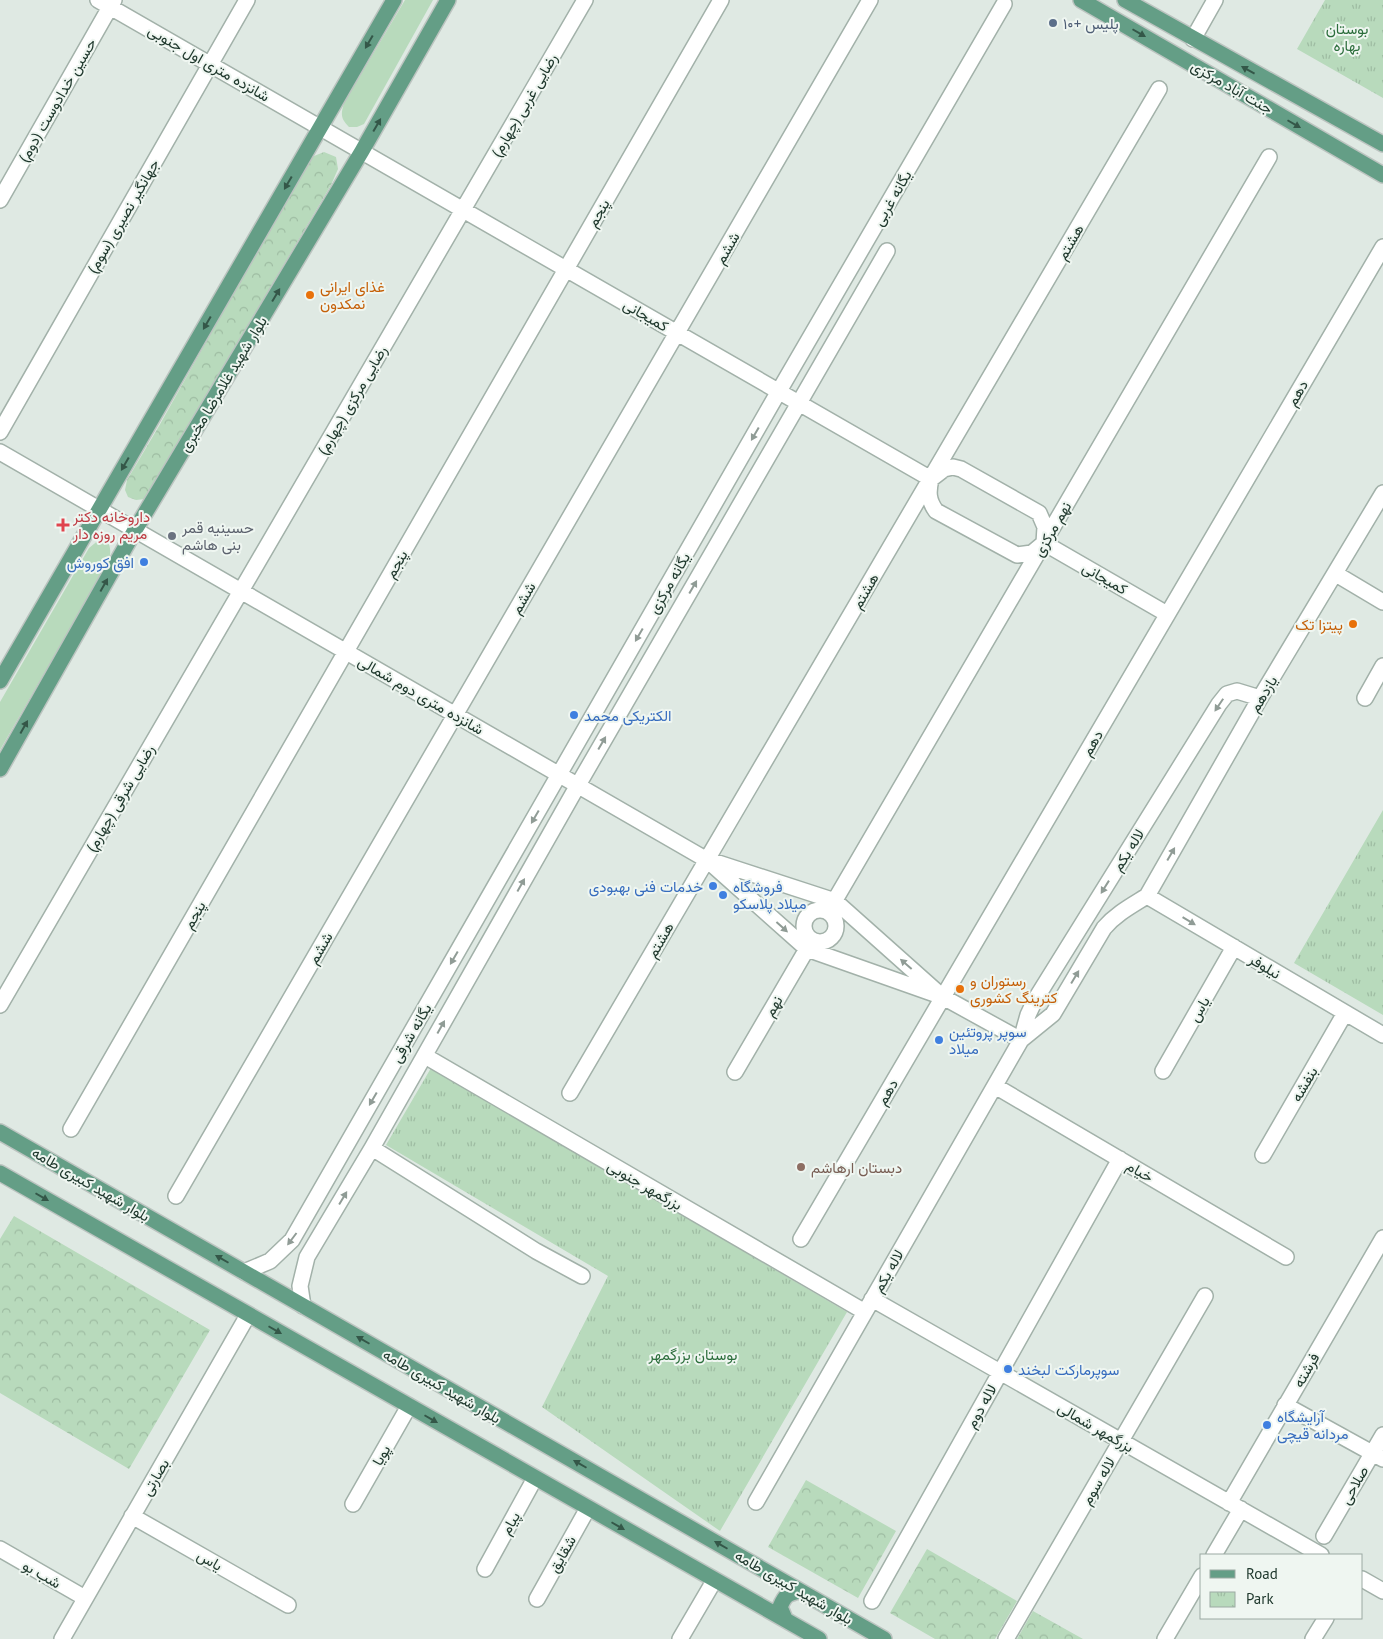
<svg xmlns="http://www.w3.org/2000/svg" width="1383" height="1639" viewBox="0 0 1383 1639" font-family="'PT Sans',Vazirmatn,sans-serif">
  <defs>
    <pattern id="forest-crowns" width="20" height="18" patternUnits="userSpaceOnUse" patternTransform="scale(1.25)"><rect width="20" height="18" fill="#b8dabc"/><path d="M2 6a3 3 0 1 1 6 0M12 15a3 3 0 1 1 6 0" fill="none" stroke="#9ebca2"/></pattern>
    <pattern id="park-tufts" width="24" height="20" patternUnits="userSpaceOnUse" patternTransform="scale(1.25)"><rect width="24" height="20" fill="#b8dabc"/><path d="M3 7l-1-3M5 7V3M7 7l1-3M15 17l-1-3M17 17v-4M19 17l1-3" fill="none" stroke="#9ebca2"/></pattern>
  </defs>
  <rect width="100%" height="100%" fill="#dfe9e3"/>
  <path fill="#b8dabc" d="M405 0H433L364 124 357 127H349C340 118 341 114 344 103Z
    M100 539C112 540 111 552 109 561L0 750V702L89 548Z"/>
  <path fill="url(#forest-crowns)" d="M324 152 336 157 338 169 331 185 145 499 136 500 128 497 125 490 127 480 159 426 302 171 314 156Z
    M14 1216 210 1330 129 1469 0 1393V1239Z
    M806 1480 896 1531 858 1598 768 1547Z
    M927 1549 1017 1601 995 1639H935L890 1613Z
    M1033 1611 1083 1639H1017Z"/>
  <path fill="url(#park-tufts)" d="M1325 0H1383V98L1297 49Z
    M1383 810V1015L1294 963Z
    M431 1068 847 1312 720 1531 542 1407 608 1276 386 1145Z"/>
  <g fill="none" stroke-linecap="round" stroke-linejoin="round">
    <defs>
      <path id="minor" d="M98 0 931 479
        M1193 39 1215 0
        M0 200 114 0
        M0 432 247 0
        M0 452 707 860 807 949 943 997 1021 1040
        M953 467 961 469 1039 513 1045 527 1044 543 1032 553 1017 555 936 511C928 500 928 492 931 479L944 469Z
        M1044 543 1167 614
        M1336 574 1383 602
        M1365 698 1383 666
        M712 861 835 901 936 991
        M1147 896 1383 1035
        M804 926a16 16 0 1 1 32 0a16 16 0 1 1-32 0Z
        M828 912 1269 157
        M0 1005 585 0
        M1021 1040 1053 1014 1104 928C1116 914 1131 906 1147 896L1260 698 1383 493
        M425 1056 865 1312
        M1163 1071 1234 947
        M735 1072 811 942
        M995 1086 1286 1257
        M570 1093 1159 89
        M71 1129 721 0
        M372 1148 536 1251 582 1276
        M1263 1155 1345 1013
        M176 1196 870 0
        M801 1239 1383 247
        M244 1272 270 1261 292 1240 779 391 1004 4
        M872 1299 1321 1555
        M303 1306 300 1286 307 1257 372 1148 578 785 887 251
        M1285 1405 1383 1459
        M756 1502 1021 1040 1028 1015 1035 1000 1219 704 1227 694 1237 691 1260 698
        M1229 1503 1383 1238
        M353 1504 409 1406
        M132 1516 288 1605
        M1324 1536 1383 1435
        M0 1549 85 1598
        M1214 1555 1241 1509
        M485 1569 535 1478
        M1362 1579 1383 1591
        M537 1599 588 1508
        M872 1601 1120 1159
        M62 1639 248 1315
        M680 1639 714 1581
        M1006 1639 1205 1296
        M1165 1639 1202 1576
        M1313 1639 1326 1618"/>
      <path id="major" d="M1081 0 1383 175
        M1125 0 1383 144
        M0 681 394 0
        M0 769 135 530 362 151 448 0
        M0 1132 884 1639
        M0 1173 819 1639
        M785 1619 780 1607C785 1595 787 1594 799 1591"/>
    </defs>
    <use href="#minor" stroke="#a2b1a9" stroke-width="18"/>
    <use href="#major" stroke="#bcc4c0" stroke-width="18"/>
    <use href="#minor" stroke="#fff" stroke-width="15"/>
    <use href="#major" stroke="#649e86" stroke-width="15"/>
  </g>
  <defs><path id="oneway-solid" d="M-6-.8H1V-3.2L6.5 0L1 3.2V.8H-6Z" transform="scale(1.25)"/></defs>
  <g fill="#345748">
    <use href="#oneway-solid" transform="translate(1139 33) rotate(30)"/>
    <use href="#oneway-solid" transform="translate(369 42) rotate(120)"/>
    <use href="#oneway-solid" transform="translate(1248 70) rotate(-151)"/>
    <use href="#oneway-solid" transform="translate(1294 124) rotate(30)"/>
    <use href="#oneway-solid" transform="translate(377 125) rotate(-60)"/>
    <use href="#oneway-solid" transform="translate(288 183) rotate(120)"/>
    <use href="#oneway-solid" transform="translate(276 295) rotate(-59)"/>
    <use href="#oneway-solid" transform="translate(207 323) rotate(120)"/>
    <use href="#oneway-solid" transform="translate(125 464) rotate(120)"/>
    <use href="#oneway-solid" transform="translate(104 585) rotate(-61)"/>
    <use href="#oneway-solid" transform="translate(24 727) rotate(-61)"/>
    <use href="#oneway-solid" transform="translate(42 1197) rotate(30)"/>
    <use href="#oneway-solid" transform="translate(222 1259) rotate(-150)"/>
    <use href="#oneway-solid" transform="translate(275 1330) rotate(30)"/>
    <use href="#oneway-solid" transform="translate(363 1340) rotate(-150)"/>
    <use href="#oneway-solid" transform="translate(431 1419) rotate(30)"/>
    <use href="#oneway-solid" transform="translate(580 1464) rotate(-150)"/>
    <use href="#oneway-solid" transform="translate(618 1526) rotate(30)"/>
    <use href="#oneway-solid" transform="translate(721 1545) rotate(-150)"/>
  </g>
  <g fill="#909c96">
    <use href="#oneway-solid" transform="translate(755 434) rotate(120)"/>
    <use href="#oneway-solid" transform="translate(693 587) rotate(-60)"/>
    <use href="#oneway-solid" transform="translate(639 635) rotate(120)"/>
    <use href="#oneway-solid" transform="translate(1219 705) rotate(124)"/>
    <use href="#oneway-solid" transform="translate(602 743) rotate(-60)"/>
    <use href="#oneway-solid" transform="translate(535 817) rotate(120)"/>
    <use href="#oneway-solid" transform="translate(1171 854) rotate(-60)"/>
    <use href="#oneway-solid" transform="translate(521 885) rotate(-61)"/>
    <use href="#oneway-solid" transform="translate(1105 887) rotate(122)"/>
    <use href="#oneway-solid" transform="translate(1189 921) rotate(31)"/>
    <use href="#oneway-solid" transform="translate(782 927) rotate(42)"/>
    <use href="#oneway-solid" transform="translate(454 958) rotate(120)"/>
    <use href="#oneway-solid" transform="translate(906 964) rotate(-139)"/>
    <use href="#oneway-solid" transform="translate(1075 977) rotate(-59)"/>
    <use href="#oneway-solid" transform="translate(441 1027) rotate(-61)"/>
    <use href="#oneway-solid" transform="translate(373 1099) rotate(120)"/>
    <use href="#oneway-solid" transform="translate(343 1198) rotate(-59)"/>
    <use href="#oneway-solid" transform="translate(292 1239) rotate(127)"/>
  </g>
  <circle fill="#5c6f8a" stroke="#eff6f1" stroke-width="2" cx="1053" cy="23" r="5"/>
  <g fill="#e8710a" stroke="#eff6f1" stroke-width="2">
    <circle cx="310" cy="295" r="5"/>
    <circle cx="1353" cy="624" r="5"/>
    <circle cx="960" cy="989" r="5"/>
  </g>
  <path fill="#e0444e" stroke="#eff6f1" stroke-width="2" d="M60.5 517.5h5v5h5v5h-5v5h-5v-5h-5v-5h5z"/>
  <circle fill="#6b7280" stroke="#eff6f1" stroke-width="2" cx="172" cy="536" r="5"/>
  <g fill="#3f7fe0" stroke="#eff6f1" stroke-width="2">
    <circle cx="144" cy="562" r="5"/>
    <circle cx="574" cy="715" r="5"/>
    <circle cx="713" cy="886" r="5"/>
    <circle cx="723" cy="895" r="5"/>
    <circle cx="939" cy="1040" r="5"/>
    <circle cx="1008" cy="1369" r="5"/>
    <circle cx="1267" cy="1425" r="5"/>
  </g>
  <circle fill="#8d6e63" stroke="#eff6f1" stroke-width="2" cx="801" cy="1167" r="5"/>
  <g text-anchor="middle" dominant-baseline="central" stroke-width="4" stroke-linejoin="round" paint-order="stroke">
    <g font-size="15" fill="#4e5e75" stroke="#eff6f1" text-anchor="start">
      <text x="1063" y="23">پلیس +۱۰</text>
    </g>
    <g font-size="15" fill="#2c6e3c" stroke="#eff6f1">
      <text x="1347" y="28">بوستان<tspan x="1347" dy="17">بهاره</tspan></text>
      <text x="693" y="1354">بوستان بزرگمهر</text>
    </g>
    <g font-size="15" fill="#20392e" stroke="#eff6f1">
      <text transform="translate(209 63) rotate(30)">شانزده متری اول جنوبی</text>
      <text transform="translate(1232 87) rotate(30)">جنت آباد مرکزی</text>
      <text transform="translate(57 100) rotate(-60)">حسین خدادوست (دوم)</text>
      <text transform="translate(524 105) rotate(-60)">رضایی غربی (چهارم)</text>
      <text transform="translate(892 198) rotate(-60)">یگانه غربی</text>
      <text transform="translate(598 213) rotate(-60)">پنجم</text>
      <text transform="translate(123 216) rotate(-60)">جهانگیر نصیری (سوم)</text>
      <text transform="translate(1070 242) rotate(-60)">هشتم</text>
      <text transform="translate(727 248) rotate(-60)">ششم</text>
      <text transform="translate(646 315) rotate(30)">کمیجانی</text>
      <text transform="translate(223 384) rotate(-59)">بلوار شهید غلامرضا مخبری</text>
      <text transform="translate(1297 393) rotate(-60)">دهم</text>
      <text transform="translate(352 400) rotate(-60)">رضایی مرکزی (چهارم)</text>
      <text transform="translate(1052 529) rotate(-60)">نهم مرکزی</text>
      <text transform="translate(396 564) rotate(-60)">پنجم</text>
      <text transform="translate(1105 578) rotate(30)">کمیجانی</text>
      <text transform="translate(669 583) rotate(-60)">یگانه مرکزی</text>
      <text transform="translate(865 591) rotate(-60)">هشتم</text>
      <text transform="translate(523 598) rotate(-60)">ششم</text>
      <text transform="translate(1263 694) rotate(-59)">یازدهم</text>
      <text transform="translate(421 695) rotate(30)">شانزده متری دوم شمالی</text>
      <text transform="translate(1092 743) rotate(-60)">دهم</text>
      <text transform="translate(120 798) rotate(-60)">رضایی شرقی (چهارم)</text>
      <text transform="translate(1128 850) rotate(-58)">لاله یکم</text>
      <text transform="translate(194 915) rotate(-60)">پنجم</text>
      <text transform="translate(660 940) rotate(-60)">هشتم</text>
      <text transform="translate(320 948) rotate(-60)">ششم</text>
      <text transform="translate(1265 966) rotate(31)">نیلوفر</text>
      <text transform="translate(773 1006) rotate(-60)">نهم</text>
      <text transform="translate(1199 1009) rotate(-60)">یاس</text>
      <text transform="translate(411 1033) rotate(-60)">یگانه شرقی</text>
      <text transform="translate(1304 1084) rotate(-60)">بنفشه</text>
      <text transform="translate(887 1092) rotate(-60)">دهم</text>
      <text transform="translate(1140 1171) rotate(30)">خیام</text>
      <text transform="translate(91 1184) rotate(30)">بلوار شهید کبیری طامه</text>
      <text transform="translate(645 1185) rotate(30)">بزرگمهر جنوبی</text>
      <text transform="translate(888 1271) rotate(-60)">لاله یکم</text>
      <text transform="translate(1306 1370) rotate(-60)">فرشته</text>
      <text transform="translate(442 1386) rotate(30)">بلوار شهید کبیری طامه</text>
      <text transform="translate(981 1406) rotate(-61)">لاله دوم</text>
      <text transform="translate(1096 1427) rotate(30)">بزرگمهر شمالی</text>
      <text transform="translate(381 1455) rotate(-61)">پویا</text>
      <text transform="translate(155 1477) rotate(-60)">بصارتی</text>
      <text transform="translate(1098 1481) rotate(-60)">لاله سوم</text>
      <text transform="translate(1354 1485) rotate(-60)">صلاحی</text>
      <text transform="translate(510 1523) rotate(-61)">پیام</text>
      <text transform="translate(562 1554) rotate(-61)">شقایق</text>
      <text transform="translate(210 1560) rotate(30)">یاس</text>
      <text transform="translate(42 1574) rotate(30)">شب بو</text>
      <text transform="translate(794 1587) rotate(30)">بلوار شهید کبیری طامه</text>
    </g>
    <g font-size="15" fill="#c56008" stroke="#eff6f1" text-anchor="start">
      <text x="320" y="286">غذای ایرانی<tspan x="320" dy="17">نمکدون</tspan></text>
      <text x="1343" y="624" text-anchor="end">پیتزا تک</text>
      <text x="970" y="980">رستوران و<tspan x="970" dy="17">کترینگ کشوری</tspan></text>
    </g>
    <g font-size="15" fill="#be3a42" stroke="#eff6f1" text-anchor="start">
      <text x="73" y="516">داروخانه دکتر<tspan x="73" dy="17">مریم روزه دار</tspan></text>
    </g>
    <g font-size="15" fill="#5b616d" stroke="#eff6f1" text-anchor="start">
      <text x="182" y="527">حسینیه قمر<tspan x="182" dy="17">بنی هاشم</tspan></text>
    </g>
    <g font-size="15" fill="#366cbe" stroke="#eff6f1" text-anchor="start">
      <text x="134" y="562" text-anchor="end">افق کوروش</text>
      <text x="584" y="715">الکتریکی محمد</text>
      <text x="703" y="886" text-anchor="end">خدمات فنی بهبودی</text>
      <text x="733" y="886">فروشگاه<tspan x="733" dy="17">میلاد پلاسکو</tspan></text>
      <text x="949" y="1031">سوپر پروتئین<tspan x="949" dy="17">میلاد</tspan></text>
      <text x="1018" y="1369">سوپرمارکت لبخند</text>
      <text x="1277" y="1416">آرایشگاه<tspan x="1277" dy="17">مردانه قیچی</tspan></text>
    </g>
    <g font-size="15" fill="#785e54" stroke="#eff6f1" text-anchor="start">
      <text x="811" y="1167">دبستان ارهاشم</text>
    </g>
  </g>
  <rect x="1200" y="1554" width="162" height="65" fill="#eff6f1" stroke="#9caaa3"/>
  <rect x="1210" y="1570" width="25" height="8" fill="#649e86" stroke="#9caaa3"/>
  <text x="1246" y="1579" font-size="15" fill="#20392e">Road</text>
  <rect x="1210" y="1592" width="25" height="15" fill="url(#park-tufts)" stroke="#9caaa3"/>
  <text x="1246" y="1604" font-size="15" fill="#20392e">Park</text>
</svg>
